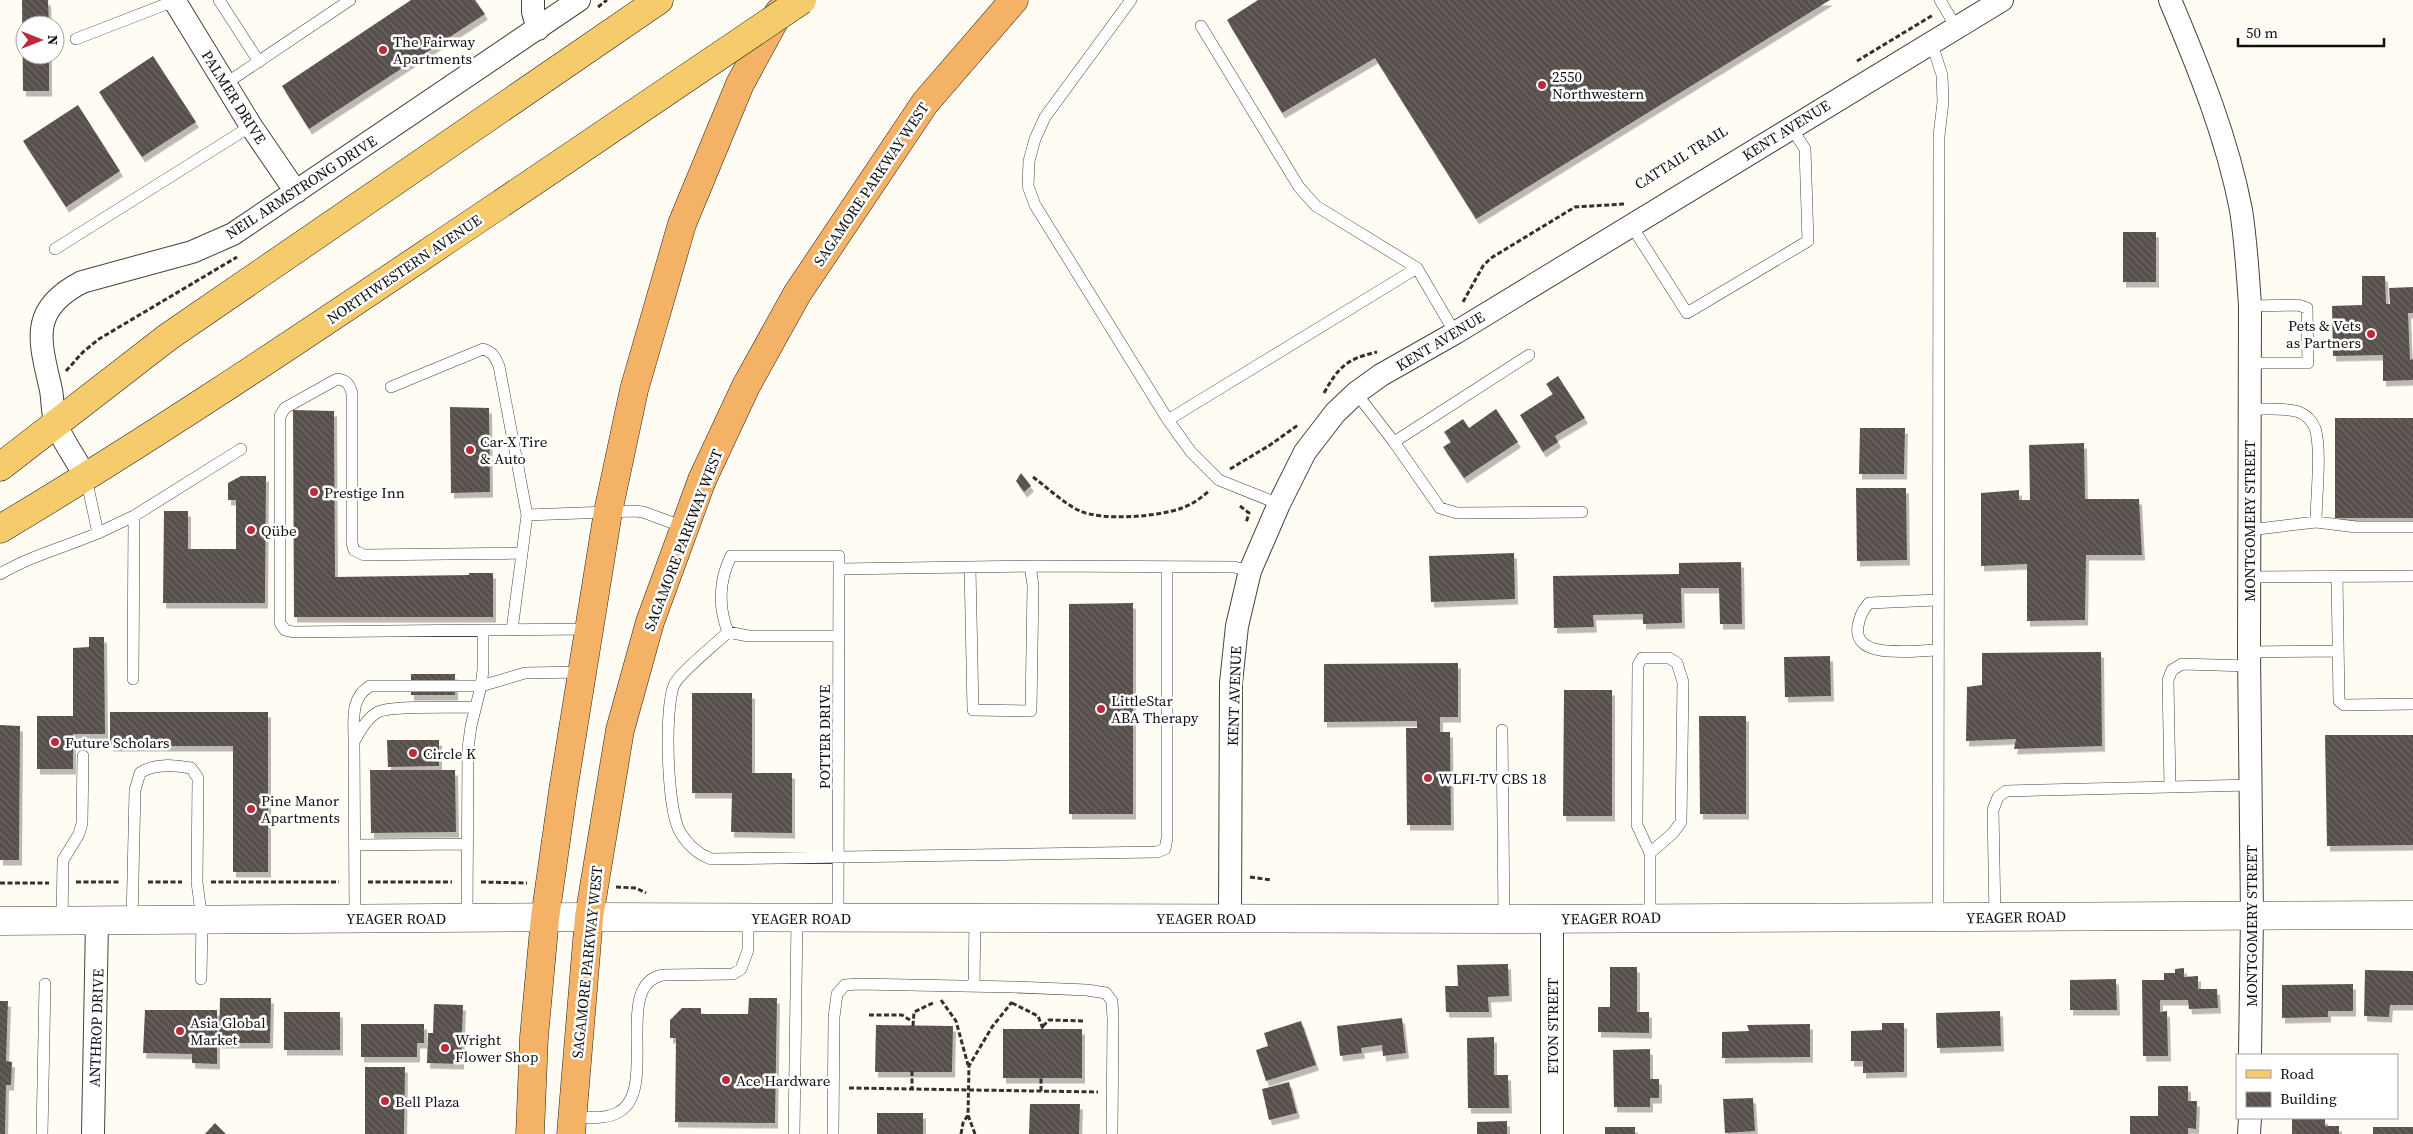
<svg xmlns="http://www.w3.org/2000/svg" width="2413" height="1134" viewBox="0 0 2413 1134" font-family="'Source Serif 4',serif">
  <defs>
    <pattern id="building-back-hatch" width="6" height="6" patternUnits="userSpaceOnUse" patternTransform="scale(1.25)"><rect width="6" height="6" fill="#58504c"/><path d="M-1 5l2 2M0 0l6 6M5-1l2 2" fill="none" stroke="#6b6561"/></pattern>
    <filter id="shadow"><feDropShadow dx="3" dy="5.5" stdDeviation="0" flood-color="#0004"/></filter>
  </defs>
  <rect width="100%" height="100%" fill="#fffcf3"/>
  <path fill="url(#building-back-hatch)" filter="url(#shadow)" d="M22 0H48L49 25H25V55H49V91H23Z
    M411 0H475L485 14 309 129 282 86Z
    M1258 0H1830L1476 219 1375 58 1282 113 1227 20Z
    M153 56 196 122 142 157 99 92Z
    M78 105 120 171 66 207 23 141Z
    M2123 232H2156V282H2123Z
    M2362 276H2385L2386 304H2390L2389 288 2413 287V313H2408L2410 360 2413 359V380L2383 381V355L2333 356 2332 306 2362 305Z
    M1558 376 1585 418 1555 436 1558 442 1543 452 1520 415 1553 394 1546 384Z
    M450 407 489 408 490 492 451 493Z
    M1496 409 1518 442 1464 478 1443 447 1451 442 1444 432 1463 419 1469 428Z
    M293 410 334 411 335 577 469 575V573H493V617H294Z
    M2335 418H2413V518H2335Z
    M1860 428H1905L1904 474H1859Z
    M2084 443 2085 499H2139L2142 555H2086L2085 620 2027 621V564L1981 566V493L2019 490V500H2030L2029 445Z
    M1021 473 1031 486 1024 492 1016 481Z
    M241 476H266L265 603H163L164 511H188V549H236V500H228V483Z
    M1856 488H1906L1907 560 1857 561Z
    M1514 553 1515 599 1431 602 1429 556Z
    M1741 562 1742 624H1720L1719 588H1681L1682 623 1643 624V614L1593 615 1594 627 1554 628 1553 576 1679 574V563Z
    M1133 603V814H1069V604Z
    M89 637H104L105 734H73V769H37V716H73V648L89 647Z
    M2101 652 2102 746 2014 749 2016 739 1966 741 1967 687 1982 685V653Z
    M1830 656 1831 696 1785 697 1784 657Z
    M1458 663V717H1440V732H1450L1451 825H1407L1406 728H1417V721L1324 722V664Z
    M411 674H455V695H411Z
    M1564 690H1612V816H1563Z
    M692 693H752V773H792V833L731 832 732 793H692Z
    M110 712H268V872H233V746H110Z
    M1699 716H1746V814H1700Z
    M0 725 20 726 19 860H0Z
    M2325 735H2413V845L2327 846Z
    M387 740H439V766L388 767Z
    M370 770H455L456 832 371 833Z
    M1508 964 1509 996 1488 997 1489 1012H1446L1445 986H1458L1457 965Z
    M1610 967H1637V1012H1649V1033L1598 1032V1007H1610Z
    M2184 968V977L2198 976V989H2217L2218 1008 2189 1009 2188 1000H2160V1012L2167 1011 2168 1056H2143L2142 980H2164V973H2175V969Z
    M2365 970 2413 971V1005H2390L2389 1017 2364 1016Z
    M2116 979 2117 1010H2070V980Z
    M2353 984V1011H2328V1017L2282 1018V985Z
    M220 998H271L270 1043H219Z
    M749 998H777L775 1123 675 1122 676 1038H670V1020L682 1008H701V1014H748Z
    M0 1001H8L6 1061 12 1062 11 1085H6L5 1134H0Z
    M434 1004 463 1005 461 1064 427 1063 428 1033H433Z
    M145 1010H217V1064L192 1063V1054L143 1053Z
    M2000 1011 2001 1046 1937 1048 1936 1013Z
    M284 1012H340V1050H284Z
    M1402 1018 1406 1053 1383 1056 1382 1045 1361 1048 1362 1053 1340 1056 1337 1026Z
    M1301 1021 1316 1065 1266 1081 1256 1050 1268 1046 1264 1033Z
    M1882 1023H1904V1072L1863 1073V1061H1851V1031L1882 1030Z
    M361 1024H424V1043H417V1057H361Z
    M1810 1024V1057L1722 1058V1032L1749 1031 1747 1025Z
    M876 1025 953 1026 952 1072H875Z
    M1003 1029H1082V1078H1003Z
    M1494 1037V1075H1508L1509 1108H1468L1467 1038Z
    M1650 1049V1079H1659V1098H1650V1107H1614L1613 1050Z
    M365 1067H405L404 1134H365Z
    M1289 1082 1297 1113 1269 1120 1262 1089Z
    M2158 1086H2188V1101H2197L2196 1129 2188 1128V1134H2130V1116H2158Z
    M1753 1098 1755 1131 1725 1133 1723 1099Z
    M1030 1104H1080L1079 1134H1029Z
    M877 1113H923V1134H877Z
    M2292 1118H2325V1126H2339V1134H2292Z
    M1507 1121V1134H1477V1122Z
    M215 1123 226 1134H205Z
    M1605 1127H1635V1134H1605Z
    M2373 1127H2413V1134H2373Z"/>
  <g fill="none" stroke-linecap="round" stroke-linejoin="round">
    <defs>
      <path id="service" d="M219 0 259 62
        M1131 0 1045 117 1035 139 1029 161 1028 186 1035 205 1168 420
        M1940 0 1956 27
        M1201 26 1299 187 1316 206 1417 268
        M76 39 174 1
        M1931 41 1942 75 1943 102 1939 136 1938 918
        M225 84 350 0
        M1631 225 1687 313 1808 241 1805 149 1791 127
        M55 249 251 126
        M2250 363H2308L2307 308 2298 305 2250 306
        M391 387 483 349C493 352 495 357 499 366L527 515 512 630
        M1356 393 1394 442 1440 508 1457 513 1582 512
        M2248 409C2264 410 2284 407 2299 412 2306 415 2312 421 2315 428 2322 451 2316 497 2316 522L2249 530
        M1394 442 1529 355
        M1279 504 1219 480 1191 452 1168 420 1417 268 1455 333
        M527 515 634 511 643 512 684 527
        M2316 522 2356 527H2413
        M98 533 134 516 241 449
        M522 553 364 555 354 550 352 543V393C349 384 347 380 337 379L285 408 280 416V623L285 630 293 632 589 629
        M970 568 973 710 1031 711 1033 585 1030 566 1234 567 1250 571
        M839 569 1030 566
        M0 574C30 556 65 547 98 533L86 478
        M2249 577 2413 576
        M2337 577 2339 701 2344 705 2413 704
        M1937 600 1869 603C1862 611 1860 616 1858 626 1852 661 1916 650 1937 650
        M728 632C717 643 679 673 674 685 664 709 667 809 680 832 687 844 698 854 711 859L1157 852 1165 849 1167 838V567
        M2249 652 2338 651
        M133 679 134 516
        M1502 730 1504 919
        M354 740C354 720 350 698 370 686H481L483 670V631
        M2170 787 2250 785
        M355 845 468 844
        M1650 853 1673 833 1681 822 1683 682 1677 663 1669 658H1642L1638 665 1637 825 1650 853V917
        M467 917 468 748 471 726 481 686 525 673 582 672
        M1995 917 1993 810 1998 797 2006 791 2170 787 2168 680 2172 670 2182 664 2249 666
        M355 918 354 742C360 730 367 718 378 712 391 705 456 708 475 707
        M838 918 839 556H731C719 580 718 607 728 632L748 636H839
        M62 921 63 860 79 834 82 823 83 756
        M132 921 135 790 140 773C154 763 174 765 191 768L198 778 197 882 202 920 201 979
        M974 986 975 918
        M572 1117C587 1117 603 1120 617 1113 661 1092 611 984 663 975L733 974 741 969 748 950V918
        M42 1134 45 984
        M794 1134 797 918
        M833 1134 834 1017 837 994 845 985 858 984 1013 987 1087 990 1106 993 1112 1001 1113 1019 1112 1134"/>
      <path id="minor" d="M174 0 251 126 296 192
        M533 0V12L538 29
        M2170 0C2199 69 2227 137 2241 210 2246 242 2248 274 2250 306L2249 652 2252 915 2250 1055
        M86 478C77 460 63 442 56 424 52 414 53 401 51 390 40 341 28 310 82 282L192 252 233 234 579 0
        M1230 918 1231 683 1237 626 1250 571 1279 504 1305 452 1335 413 1356 393 1381 375 1455 333 2002 0
        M1552 918V1134
        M93 1134 97 922
        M2249 1134 2250 1118"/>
      <path id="tertiary" d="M0 921 589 917 1504 919 2413 915"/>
      <path id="primary" d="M0 467 168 337 659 0
        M0 529C171 427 336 314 502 203"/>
      <path id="trunk" d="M530 1134 534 1037 545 918 563 791 608 512 634 390 682 224 740 84 779 12
        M571 1134 589 917 620 730 650 622 702 480 746 386 797 294 925 103 1014 0"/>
    </defs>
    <use href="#service" stroke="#434343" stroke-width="12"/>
    <use href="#minor" stroke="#434343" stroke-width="24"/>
    <use href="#tertiary" stroke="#434343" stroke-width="29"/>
    <use href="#primary" stroke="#212121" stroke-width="29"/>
    <use href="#trunk" stroke="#212121" stroke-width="29"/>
    <path stroke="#323232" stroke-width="3" stroke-dasharray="5 2.5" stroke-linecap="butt" d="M598 7 607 0
      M1857 61 1933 15
      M1463 302 1483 266 1491 258 1575 207 1624 204
      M66 371 83 352 99 339 237 257
      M1324 393C1339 366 1347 359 1377 352
      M1230 469 1270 445 1298 425
      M1033 477C1048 488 1063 503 1080 511 1103 521 1157 517 1182 508 1193 504 1201 498 1210 490
      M1240 506 1249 513 1246 523
      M1250 877 1271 880
      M76 882H119
      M148 882H182
      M211 882H339
      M368 882H452
      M481 882 527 883
      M0 883H49
      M616 887 636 888 646 893
      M941 1000 956 1021 968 1065
      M1012 1003 1038 1016 1043 1029
      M869 1015H902L913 1022
      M913 1026 914 1012 935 1002
      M1043 1026 1049 1020 1085 1021
      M912 1071V1089
      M849 1088 1098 1092
      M1041 1091V1078
      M961 1134 963 1123 968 1115
      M975 1134 968 1115 969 1066 992 1027 1012 1002"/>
    <use href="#service" stroke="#fff" stroke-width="11"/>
    <use href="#minor" stroke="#fff" stroke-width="22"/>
    <use href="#tertiary" stroke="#fff" stroke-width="28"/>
    <use href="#primary" stroke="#f5cb6c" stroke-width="28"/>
    <use href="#trunk" stroke="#f3b266" stroke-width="28"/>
    <defs>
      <path id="primary-bridge" d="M502 203 802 0"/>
    </defs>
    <use href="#primary-bridge" stroke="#212121" stroke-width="29" stroke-linecap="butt"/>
    <use href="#primary-bridge" stroke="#f5cb6c" stroke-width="28"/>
  </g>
  <g fill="#be2a3b" stroke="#fff" stroke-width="2">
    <circle cx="383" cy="50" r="5"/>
    <circle cx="1542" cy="85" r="5"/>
    <circle cx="2371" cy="334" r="5"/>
    <circle cx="470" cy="450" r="5"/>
    <circle cx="314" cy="492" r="5"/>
    <circle cx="251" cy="530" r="5"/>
    <circle cx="1101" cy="709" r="5"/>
    <circle cx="55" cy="742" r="5"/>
    <circle cx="413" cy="753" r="5"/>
    <circle cx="1428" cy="778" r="5"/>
    <circle cx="251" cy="809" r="5"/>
    <circle cx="180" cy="1031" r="5"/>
    <circle cx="445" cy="1048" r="5"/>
    <circle cx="726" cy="1080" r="5"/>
    <circle cx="385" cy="1101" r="5"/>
  </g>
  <g text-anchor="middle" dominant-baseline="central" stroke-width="5" stroke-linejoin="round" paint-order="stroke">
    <g font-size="15" fill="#101010" stroke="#fff" text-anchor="start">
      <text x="393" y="41">The Fairway<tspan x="393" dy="17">Apartments</tspan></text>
      <text x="1552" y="76">2550<tspan x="1552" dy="17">Northwestern</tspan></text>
      <text x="2361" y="325" text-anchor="end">Pets &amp; Vets<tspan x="2361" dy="17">as Partners</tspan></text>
      <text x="480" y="441">Car-X Tire<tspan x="480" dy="17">&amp; Auto</tspan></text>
      <text x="324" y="492">Prestige Inn</text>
      <text x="261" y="530">Qübe</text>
      <text x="1111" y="700">LittleStar<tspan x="1111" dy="17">ABA Therapy</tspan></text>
      <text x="65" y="742">Future Scholars</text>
      <text x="423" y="753">Circle K</text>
      <text x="1438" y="778">WLFI-TV CBS 18</text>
      <text x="261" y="800">Pine Manor<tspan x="261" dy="17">Apartments</tspan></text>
      <text x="190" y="1022">Asia Global<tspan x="190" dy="17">Market</tspan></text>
      <text x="455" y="1039">Wright<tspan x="455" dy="17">Flower Shop</tspan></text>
      <text x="736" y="1080">Ace Hardware</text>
      <text x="395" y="1101">Bell Plaza</text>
    </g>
    <g font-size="15" fill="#101010" stroke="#fff">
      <text transform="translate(234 97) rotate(58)">PALMER DRIVE</text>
      <text transform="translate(1786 130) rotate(-32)">KENT AVENUE</text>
      <text transform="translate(1681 157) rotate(-32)">CATTAIL TRAIL</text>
      <text transform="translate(871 184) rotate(-56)">SAGAMORE PARKWAY WEST</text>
      <text transform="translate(301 187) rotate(-33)">NEIL ARMSTRONG DRIVE</text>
      <text transform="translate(404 269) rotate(-34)">NORTHWESTERN AVENUE</text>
      <text transform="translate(1440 341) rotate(-31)">KENT AVENUE</text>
      <text transform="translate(2249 521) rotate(-90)">MONTGOMERY STREET</text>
      <text transform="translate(683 540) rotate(-69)">SAGAMORE PARKWAY WEST</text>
      <text transform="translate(1234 696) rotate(-88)">KENT AVENUE</text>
      <text transform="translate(824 737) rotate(-90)">POTTER DRIVE</text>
      <text transform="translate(2016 917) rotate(-1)">YEAGER ROAD</text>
      <text x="396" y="918">YEAGER ROAD</text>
      <text x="801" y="918">YEAGER ROAD</text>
      <text x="1206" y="918">YEAGER ROAD</text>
      <text transform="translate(1611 918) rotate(-1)">YEAGER ROAD</text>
      <text transform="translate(2251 926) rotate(-90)">MONTGOMERY STREET</text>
      <text transform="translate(587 962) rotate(-84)">SAGAMORE PARKWAY WEST</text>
      <text transform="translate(1552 1026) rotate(-90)">ETON STREET</text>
      <text transform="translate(96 1028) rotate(-88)">ANTHROP DRIVE</text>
    </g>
  </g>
  <rect x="2236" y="1054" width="162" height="65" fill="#ffffff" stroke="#9f9f9f"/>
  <rect x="2246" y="1070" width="25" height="8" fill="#f5cb6c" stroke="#9f9f9f"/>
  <text x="2280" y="1079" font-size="15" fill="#101010">Road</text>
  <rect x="2246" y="1092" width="25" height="15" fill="url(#building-back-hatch)" stroke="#9f9f9f"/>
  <text x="2280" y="1104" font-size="15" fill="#101010">Building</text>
  <g transform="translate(40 40) rotate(90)"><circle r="24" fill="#ffffff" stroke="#9f9f9f"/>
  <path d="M0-4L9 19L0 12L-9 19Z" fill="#be2a3b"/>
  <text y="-8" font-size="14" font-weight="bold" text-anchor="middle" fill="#101010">N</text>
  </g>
  <path d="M2238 38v8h146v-8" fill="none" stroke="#101010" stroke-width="2.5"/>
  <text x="2246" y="38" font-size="15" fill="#101010" stroke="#ffffff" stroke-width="4" paint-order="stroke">50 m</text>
</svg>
